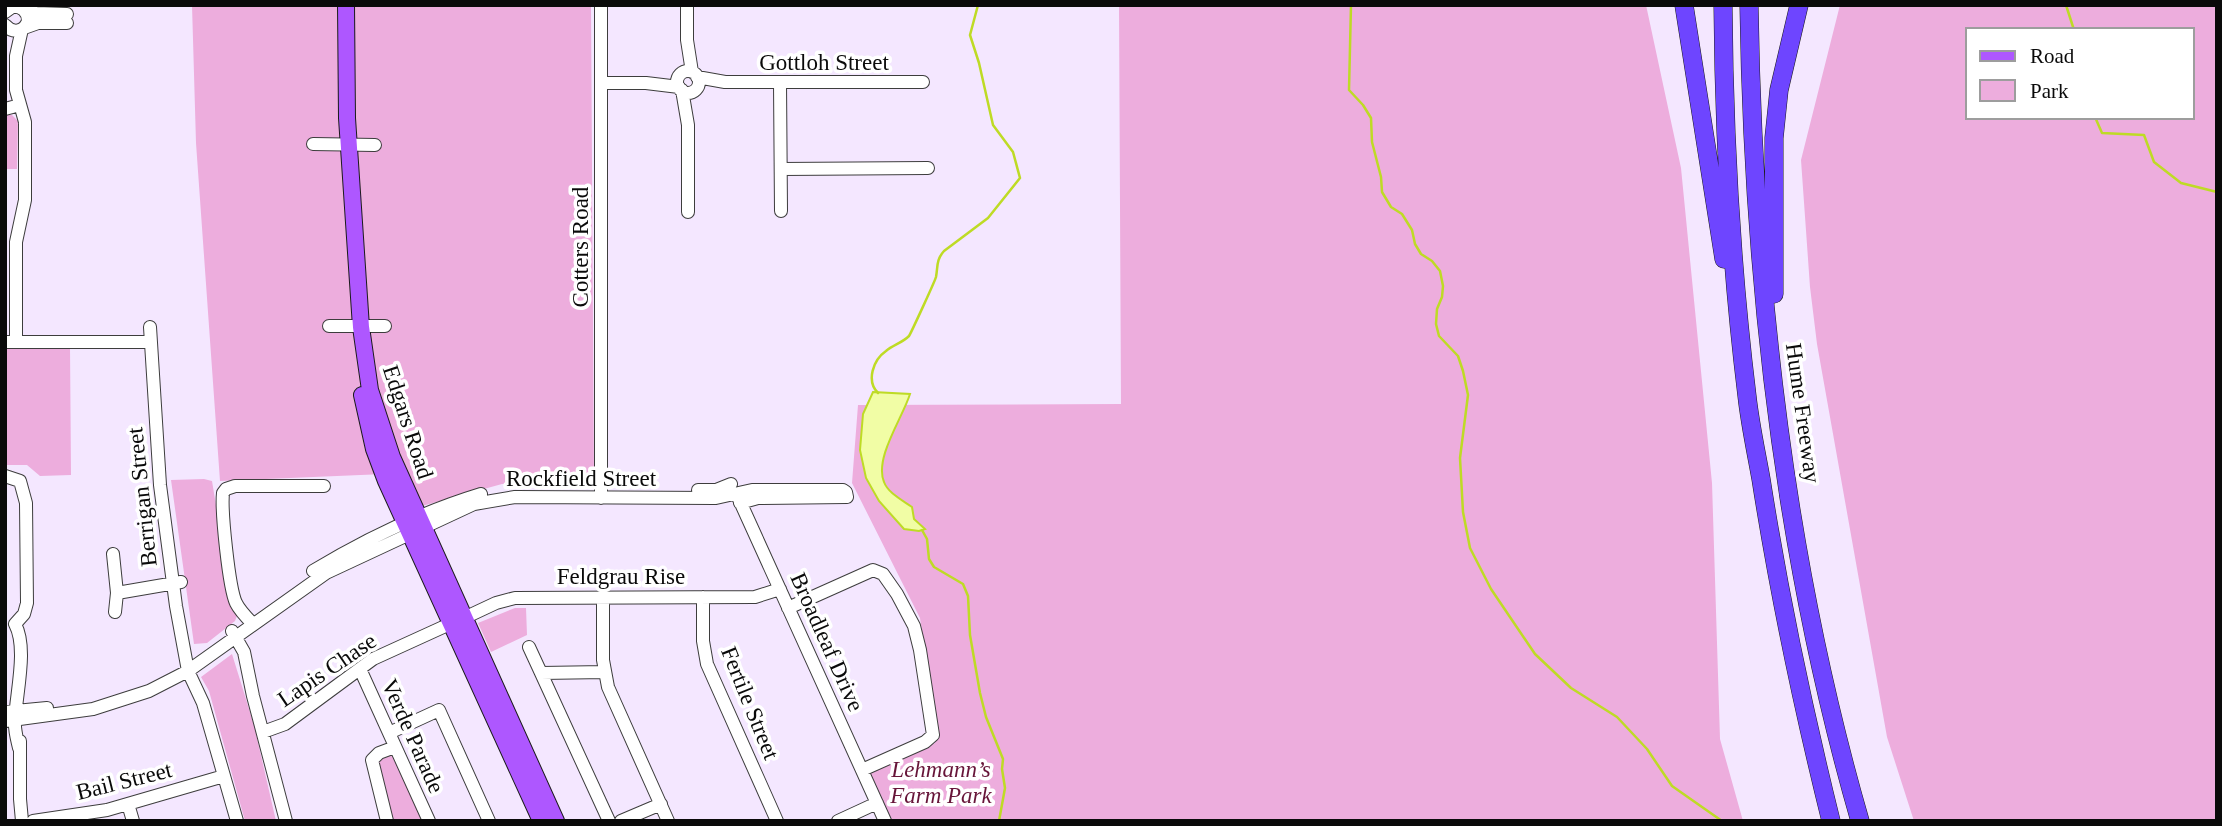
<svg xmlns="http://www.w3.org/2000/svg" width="2222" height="826" viewBox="0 0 2222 826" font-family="'Times New Roman',serif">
  <rect width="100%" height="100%" fill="#f4e7ff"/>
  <path fill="#edaddd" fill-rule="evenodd" d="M192 5H591L594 484H502L422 506 408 473 220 481 196 143Z
    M1119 5H1646L1681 168 1712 483 1720 739 1743 821H888L868 776 871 770 935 743 936 727 920 618 852 483 858 405 1121 404Z
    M1840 5H2217V821H1914L1887 737 1817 344 1810 287 1801 160ZM1968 30H2192V117H1968Z
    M5 115H12L18 121 17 169H5Z
    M5 347H70L71 475 40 476 27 465H5Z
    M204 479 212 481 231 596 238 613 235 621 207 643 194 644 171 480Z
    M515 608H526L527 635 491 652 478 623Z
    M232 654 254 725 276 821H245L209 691 201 677Z
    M389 754 395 758 423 821H390L377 759Z"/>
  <path fill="#f1fda5" stroke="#bedb25" stroke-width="2" d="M873 392 910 394C903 417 874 458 884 482 888 493 902 500 912 507L914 519 925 529 919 531 904 529 879 501 866 478 860 450 863 414Z"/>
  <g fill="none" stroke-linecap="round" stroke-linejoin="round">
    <path stroke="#bedb25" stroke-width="2.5" d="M1351 5 1349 90 1363 105 1371 118 1372 142 1381 177 1382 192 1391 207 1402 214 1412 230 1415 244 1421 254 1432 261 1440 271 1443 286 1442 297 1437 309 1436 324 1439 336 1458 356 1463 371 1468 395 1460 458 1463 512 1470 548 1491 589 1535 654 1571 688 1617 717 1647 749 1672 786 1722 821
      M2066 5 2074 30
      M2095 117 2102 133 2144 135 2154 162 2181 183 2217 192
      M878 393C866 381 873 360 886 351 893 345 902 343 909 336 911 333 935 281 936 277 938 266 936 260 944 251L988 218 1020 178 1013 152 993 125 979 63 970 35 978 5
      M922 530 927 539 929 559 934 567 963 584 968 596 970 635 980 693 986 717 1003 759 1002 769 1005 788 999 821"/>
    <defs>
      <path id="minor" d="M687 5V40L692 72
        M23 9 36 13 67 14
        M5 12 12 7C21 6 28 11 28 21 24 32 13 34 5 25
        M24 28 38 23H67
        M677 82a11 11 0 1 1 22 0a11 11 0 1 1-22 0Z
        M697 77 725 82H923
        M602 83H646L679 87
        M780 83 781 211
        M682 90 688 125V212
        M5 109 20 105
        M313 144 375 145
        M781 169 928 168
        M329 326H385
        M150 327 160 485 176 606 188 671 203 703 237 821
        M5 342H150
        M16 342V242L25 200V122L16 90V56L22 29
        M5 476 20 481 26 503 27 603 24 614 15 624C28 648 16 693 15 720 14 729 17 739 19 748
        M698 490H716L731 484
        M738 497 885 821
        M601 498V5
        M113 554 117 593 115 612
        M313 571C366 539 422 512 481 494
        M117 593 181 582
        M603 597V660L608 687 668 821
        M703 597V641L707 664 777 821
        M788 608 873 570 883 574 897 594 914 626 920 650 933 735 925 742 862 770
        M464 618 496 603 515 598 755 597 780 589
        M253 624C247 618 240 611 236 603 229 588 221 511 223 493L226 489 235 486H324
        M232 631 244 652 253 696 286 821
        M529 647 541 673
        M360 669 429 821
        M605 672 541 673 609 821
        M5 712 47 708
        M5 721 93 709 149 691 188 671 326 573 474 504 515 497 716 498 752 490H843L846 492 847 497 758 498 740 503
        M263 732 285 724 373 659 452 623
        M389 733 439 710 489 821
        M20 741V799L22 821
        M128 804 133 821
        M33 821 107 810 224 776
        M387 821 372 760 379 753 395 747
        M621 821 661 804
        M838 821 877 803"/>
      <path id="major" d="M346 5 347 118 361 327 370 390 392 457 556 821
        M362 395 374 449 386 481 541 821"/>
      <path id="highway" d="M1684 5 1724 259
        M1723 5C1724 135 1731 266 1747 396 1750 424 1756 451 1761 479 1779 594 1803 708 1831 821
        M1749 5C1753 278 1784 558 1860 821
        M1774 294V138L1779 90 1799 5"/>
    </defs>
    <use href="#minor" stroke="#3d3d3d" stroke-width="14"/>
    <use href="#major" stroke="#1b1b1b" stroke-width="18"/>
    <use href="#highway" stroke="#1b1b1b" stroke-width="19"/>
    <use href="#minor" stroke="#fff" stroke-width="12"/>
    <use href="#major" stroke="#ae57ff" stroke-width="16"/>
    <use href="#highway" stroke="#6e45ff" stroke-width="18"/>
  </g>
  <g text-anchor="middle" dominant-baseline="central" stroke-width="7" stroke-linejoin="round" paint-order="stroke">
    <g font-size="23" fill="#0a0a0a" stroke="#fff">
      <text x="824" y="62">Gottloh Street</text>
      <text transform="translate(580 247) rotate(-90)">Cotters Road</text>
      <text transform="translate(1803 413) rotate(82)">Hume Freeway</text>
      <text transform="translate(408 422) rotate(72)">Edgars Road</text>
      <text x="581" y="478">Rockfield Street</text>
      <text transform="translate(142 497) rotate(-96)">Berrigan Street</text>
      <text x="621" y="576">Feldgrau Rise</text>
      <text transform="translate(827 642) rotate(66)">Broadleaf Drive</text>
      <text transform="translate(327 670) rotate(-34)">Lapis Chase</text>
      <text transform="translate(750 703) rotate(68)">Fertile Street</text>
      <text transform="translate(413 736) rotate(66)">Verde Parade</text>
      <text transform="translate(124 781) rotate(-14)">Bail Street</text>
    </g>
    <g font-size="23" font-style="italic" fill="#671539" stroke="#fff">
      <text x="941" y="769">Lehmann’s<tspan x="941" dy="26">Farm Park</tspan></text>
    </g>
  </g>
  <rect width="2222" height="826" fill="none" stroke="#0a0a0a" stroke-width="14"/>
  <rect x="1966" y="28" width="228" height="91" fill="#ffffff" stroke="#9d9d9d" stroke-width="2"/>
  <rect x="1980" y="51" width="35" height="10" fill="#ae57ff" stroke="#9d9d9d" stroke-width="2"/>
  <text x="2030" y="63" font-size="21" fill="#0a0a0a">Road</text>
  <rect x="1980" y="80" width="35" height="21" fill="#edaddd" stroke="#9d9d9d" stroke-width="2"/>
  <text x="2030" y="98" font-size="21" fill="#0a0a0a">Park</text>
</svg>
